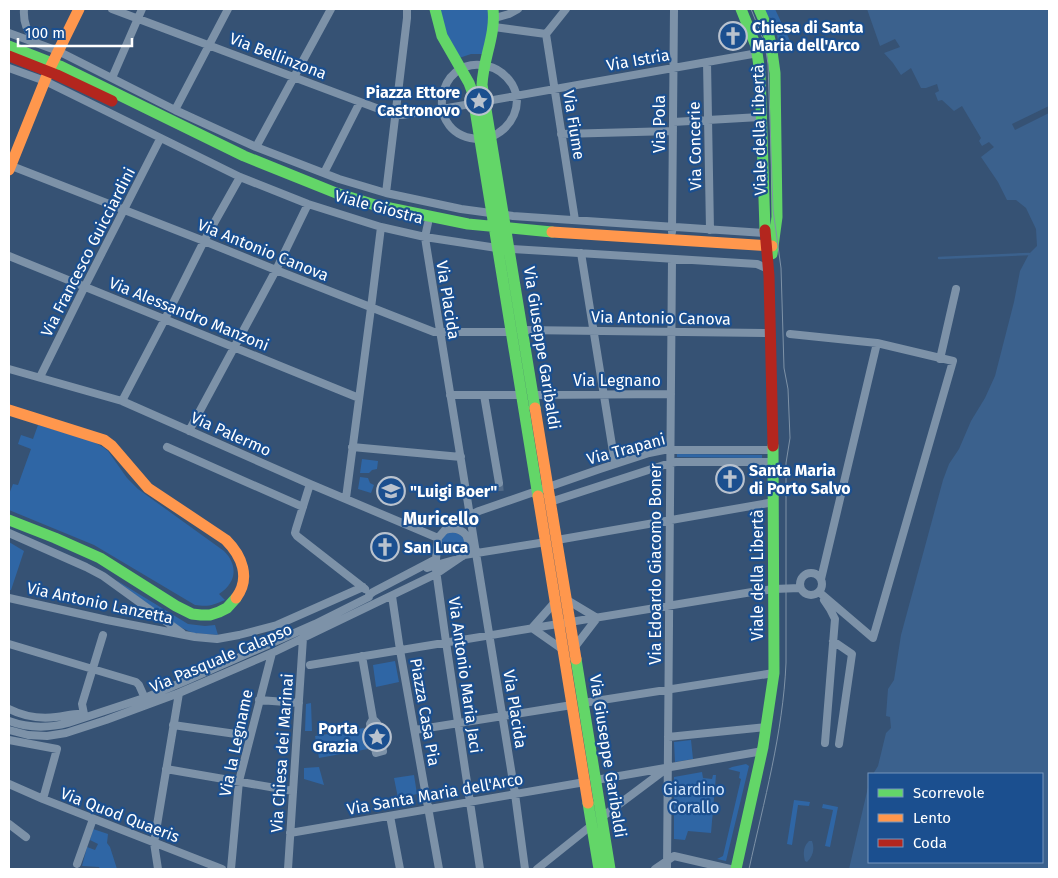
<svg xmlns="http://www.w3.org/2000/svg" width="1058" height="878" viewBox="0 0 1058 878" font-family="'Fira Sans',sans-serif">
  <rect width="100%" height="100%" fill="#365274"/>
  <path fill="#2f66a5" d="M439 9H489L490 20 483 54H471L459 58 449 41Z
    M761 9H775L792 45 779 47 777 35 771 18 767 17Z
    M38 425 92 441 103 447 108 451 127 478 138 489 224 551C238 565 237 582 219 594L225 600C213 605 209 607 195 605L94 545 9 510V494L13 484 18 485 31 449 18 444 21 435 33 439Z
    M677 454 762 455V458L677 457Z
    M362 459 378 461 377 469 372 470 369 473H360Z
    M360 477 368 478 370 483 374 485 371 493 358 489Z
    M449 532C457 532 467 536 464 546 459 566 425 548 449 532Z
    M9 542 24 551 11 590H9Z
    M116 580 188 624 205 626 215 625 218 635 193 633 173 624Z
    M395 661 399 682 376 687 373 665Z
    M311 703 312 731H305L306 704Z
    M364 728 368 749 319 758 315 736Z
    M691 740 693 759 675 762 674 742Z
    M746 764 749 766 726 861 717 859 723 856 741 779 739 778 740 772 728 769 732 767Z
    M319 767 324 785 304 779V768Z
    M702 772 703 778 712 779 713 775H716L711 833 688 831 685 840 674 839V777Z
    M414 775 417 794 398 798 394 778Z
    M794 800 810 802 809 806 798 805 792 845 787 844Z
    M823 804 838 807 830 847 825 846 833 810 822 808Z
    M93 829 108 834 107 843 110 847 117 869H100L99 867 82 866 87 847 95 850 98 844 90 840Z"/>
  <path fill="#3b618d" d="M867 9H1049V869H849L869 783V862H1042V774H873L878 766 886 733 891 728 890 717 886 716 888 689 894 680 901 635 943 480 949 464 959 449 971 421 985 398 995 376 1014 302 1020 271 1029 254 1037 246 1036 229 1026 208 1016 200H1007L998 182 981 157 994 147 989 142 982 146 979 141 981 138 962 106 954 111 942 100 938 101 935 93 939 91 937 84 926 88H921L911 68 901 75 893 63 884 53 900 47 895 39 880 46Z
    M809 841H812C815 849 813 856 807 862L805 861C803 853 803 847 809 841Z"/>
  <path fill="#365274" d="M1049 106V113L1015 130 1012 124Z"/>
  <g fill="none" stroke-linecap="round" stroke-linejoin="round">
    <path stroke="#3b618d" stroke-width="2.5" d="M939 258 1029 254"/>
    <path stroke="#546c89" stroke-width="8" stroke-dasharray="8 4" stroke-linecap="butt" d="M499 483 500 495"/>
    <path stroke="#7d92a8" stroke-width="8" d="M24 9C23 23 27 31 36 42
      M112 9 395 115H402L442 109 758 53
      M495 18 509 14 518 9
      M494 27 546 34
      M9 33 58 51 175 110 256 147 339 179 386 193 461 209 513 216 765 233
      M546 34 575 220
      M546 34 566 9
      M707 62 710 230
      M9 68 45 81 240 177 308 204 381 227 425 237 497 248 757 264 768 269
      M112 78 142 9
      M175 110 228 9
      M673 122 760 117
      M561 134 673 131
      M480 139C422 138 435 54 487 66 497 68 506 75 512 84 524 105 512 128 491 137
      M256 147 331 9
      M9 165 204 241 276 270 434 332H511
      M324 173 360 102
      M386 193 407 18V9
      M428 223 425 237 426 244 515 794 525 869
      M672 232 674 9
      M581 253 615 464
      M9 256 359 398
      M522 330 770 333
      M790 334 877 343 953 361 873 638 819 592
      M940 359 956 289
      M9 369 122 401 310 484 438 538
      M40 377 85 286 160 139
      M450 395H522
      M484 395 499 483
      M533 395 671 394
      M122 401 165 319 204 241 240 177
      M189 431 276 270 308 204
      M167 447 303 507
      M352 447 461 457
      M310 484 296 529 295 533 297 536 365 589
      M346 498 371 308 381 227
      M550 502 670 463 676 462H773
      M445 530C454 527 461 529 466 535 470 543 469 550 463 556
      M9 533 86 567 103 576 182 633
      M557 540 774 502
      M427 568 436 565 454 560
      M436 570 446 642 480 869
      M800 584a11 11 0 1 1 22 0a11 11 0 1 1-22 0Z
      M821 579 877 343
      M392 596 400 650 439 869
      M9 598 107 620 195 637 217 639 239 635 277 625 363 587
      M567 600 597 618
      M824 600 830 609 835 619 825 743
      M532 628 562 649
      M532 628 555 602
      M833 641 852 654 839 744
      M9 644 136 682 139 685 143 694
      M574 648 597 618
      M362 656 373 719 377 723 383 751 376 753 370 724 373 719
      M310 665 752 592 774 589 800 588
      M259 700 299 703
      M583 703 774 673
      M9 709C23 716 40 719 56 717 66 716 74 713 84 714
      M84 714 82 704 103 635
      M9 721C28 728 49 728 68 723L147 697 183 682 315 624 369 597V595L373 592 436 559 438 538 444 531 457 521 479 511 600 469 649 453 664 450H773
      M173 725 250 736
      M9 730 28 735 47 736 66 733 106 720 179 693 272 653 436 574 464 555 546 542
      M415 730 572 705
      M668 737 767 727
      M9 740 57 749 43 799
      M166 769 293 791
      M596 780 763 751
      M9 784 43 799 222 869
      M390 816 400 869
      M602 817 666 769
      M9 824 26 837
      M290 833 585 782
      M77 864 93 819
      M158 869 154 843 179 693
      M231 869 239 781 272 653
      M288 869 303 638
      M537 869 592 825
      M655 869 674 856 730 869
      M667 869 672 259"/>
    <path stroke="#63d668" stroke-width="11" d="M435 9 442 36 469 83 472 91 538 496
      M493 9C496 35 483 59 482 85L535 408
      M741 9 756 46 760 73 765 230
      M759 9 766 25 771 44 775 73 777 217 772 254
      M9 46 60 66 244 156 336 193 375 205 468 224 552 232
      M9 520 55 538 100 558 176 606 192 614 201 615H210L219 612 227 608 236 598
      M576 659 610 869
      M588 803 599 869
      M736 869 763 747 774 673 773 446"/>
    <path stroke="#ff974d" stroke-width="11" d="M9 170 50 68 79 9
      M552 232 772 246
      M535 408 576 659
      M9 410 104 440 112 446 148 488 226 540C242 556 251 578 236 598
      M538 496 588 803"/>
    <path stroke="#b3261e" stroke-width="11" d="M9 56 57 75 112 101
      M765 230 769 276 773 446"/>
    <path stroke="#7e92a7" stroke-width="1" d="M749 869C764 801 783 733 786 663V463L790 438 788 389 784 368 781 268 773 209 768 64 765 44 751 9"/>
  </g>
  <defs>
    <symbol id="church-ring" viewBox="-11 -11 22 22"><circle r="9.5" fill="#1b4f8f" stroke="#b9c2ce" stroke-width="1.5"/><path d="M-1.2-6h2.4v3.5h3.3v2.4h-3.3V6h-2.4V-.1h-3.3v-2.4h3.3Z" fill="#b9c2ce"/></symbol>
    <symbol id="sight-ring" viewBox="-11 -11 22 22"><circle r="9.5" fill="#1b4f8f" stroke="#b9c2ce" stroke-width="1.5"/><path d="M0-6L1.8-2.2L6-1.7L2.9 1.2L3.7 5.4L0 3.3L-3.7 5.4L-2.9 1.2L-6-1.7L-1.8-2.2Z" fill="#b9c2ce"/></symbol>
    <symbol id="school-ring" viewBox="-11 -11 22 22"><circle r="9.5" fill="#1b4f8f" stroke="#b9c2ce" stroke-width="1.5"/><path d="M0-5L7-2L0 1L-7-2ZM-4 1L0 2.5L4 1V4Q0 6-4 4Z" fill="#b9c2ce"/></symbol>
  </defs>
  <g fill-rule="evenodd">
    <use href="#church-ring" x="717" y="20" width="32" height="32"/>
    <use href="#sight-ring" x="463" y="85" width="32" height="32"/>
    <use href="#church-ring" x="714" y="463" width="32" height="32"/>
    <use href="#school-ring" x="375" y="475" width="32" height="32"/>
    <use href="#church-ring" x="369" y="531" width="32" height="32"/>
    <use href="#sight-ring" x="361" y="721" width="32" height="32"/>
  </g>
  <g text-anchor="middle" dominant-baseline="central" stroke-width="4.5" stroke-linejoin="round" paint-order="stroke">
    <g font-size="16" font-weight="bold" fill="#fff" stroke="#1b4f8f" text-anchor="start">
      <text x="752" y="27">Chiesa di Santa<tspan x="752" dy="18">Maria dell'Arco</tspan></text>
      <text x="460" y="92" text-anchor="end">Piazza Ettore<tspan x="460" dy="18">Castronovo</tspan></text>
      <text x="749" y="470">Santa Maria<tspan x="749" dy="18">di Porto Salvo</tspan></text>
      <text x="410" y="491">"Luigi Boer"</text>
      <text x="404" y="547">San Luca</text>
      <text x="358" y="728" text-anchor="end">Porta<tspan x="358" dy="18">Grazia</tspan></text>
    </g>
    <g font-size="16" fill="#fff" stroke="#1b4f8f">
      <text transform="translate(278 56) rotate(21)">Via Bellinzona</text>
      <text transform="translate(638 60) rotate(-10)">Via Istria</text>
      <text transform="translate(659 124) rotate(-90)">Via Pola</text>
      <text transform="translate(574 125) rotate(81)">Via Fiume</text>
      <text transform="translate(759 130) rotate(-91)">Viale della Libertà</text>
      <text transform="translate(695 146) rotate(-91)">Via Concerie</text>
      <text transform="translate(379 207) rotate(15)">Viale Giostra</text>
      <text transform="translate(263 250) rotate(22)">Via Antonio Canova</text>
      <text transform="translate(88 252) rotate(-63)">Via Francesco Guicciardini</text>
      <text transform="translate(448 300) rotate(81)">Via Placida</text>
      <text transform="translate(189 314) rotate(22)">Via Alessandro Manzoni</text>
      <text transform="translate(661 318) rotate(1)">Via Antonio Canova</text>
      <text transform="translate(542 348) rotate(81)">Via Giuseppe Garibaldi</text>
      <text x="617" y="380">Via Legnano</text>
      <text transform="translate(231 434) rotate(24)">Via Palermo</text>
      <text transform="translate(626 449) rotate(-15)">Via Trapani</text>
      <text transform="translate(655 564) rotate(-90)">Via Edoardo Giacomo Boner</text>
      <text transform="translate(757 575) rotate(-90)">Viale della Libertà</text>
      <text transform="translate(100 603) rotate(12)">Via Antonio Lanzetta</text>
      <text transform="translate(221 658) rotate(-23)">Via Pasquale Calapso</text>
      <text transform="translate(465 675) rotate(82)">Via Antonio Maria Jaci</text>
      <text transform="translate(515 709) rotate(81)">Via Placida</text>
      <text transform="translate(425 712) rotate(80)">Piazza Casa Pia</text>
      <text transform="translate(236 743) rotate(-78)">Via la Legname</text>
      <text transform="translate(282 753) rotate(-86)">Via Chiesa dei Marinai</text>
      <text transform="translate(608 756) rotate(81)">Via Giuseppe Garibaldi</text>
      <text transform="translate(435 794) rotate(-10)">Via Santa Maria dell'Arco</text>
      <text transform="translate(120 815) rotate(21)">Via Quod Quaeris</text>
    </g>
    <g font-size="16" fill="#cfe3fa" stroke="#1b4f8f">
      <text x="694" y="789">Giardino<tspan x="694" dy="18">Corallo</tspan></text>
    </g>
    <g font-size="18" font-weight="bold" fill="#fff" stroke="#1b4f8f">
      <text x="441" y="519">Muricello</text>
    </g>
  </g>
  <rect width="1058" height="878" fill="none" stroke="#ffffff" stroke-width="20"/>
  <rect x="868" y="773" width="175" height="90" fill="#1b4f8f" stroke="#7695bc"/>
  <rect x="878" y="789" width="25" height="8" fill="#63d668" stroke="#7695bc"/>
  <text x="913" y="798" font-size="15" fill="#ffffff">Scorrevole</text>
  <rect x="878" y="814" width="25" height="8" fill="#ff974d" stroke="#7695bc"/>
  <text x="913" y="823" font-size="15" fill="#ffffff">Lento</text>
  <rect x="878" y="839" width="25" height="8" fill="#b3261e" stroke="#7695bc"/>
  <text x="913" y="848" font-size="15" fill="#ffffff">Coda</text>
  <path d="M18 38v8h114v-8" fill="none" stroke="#ffffff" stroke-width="2.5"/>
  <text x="25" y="38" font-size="15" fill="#ffffff" stroke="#1b4f8f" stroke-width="4" paint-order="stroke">100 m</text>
</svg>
